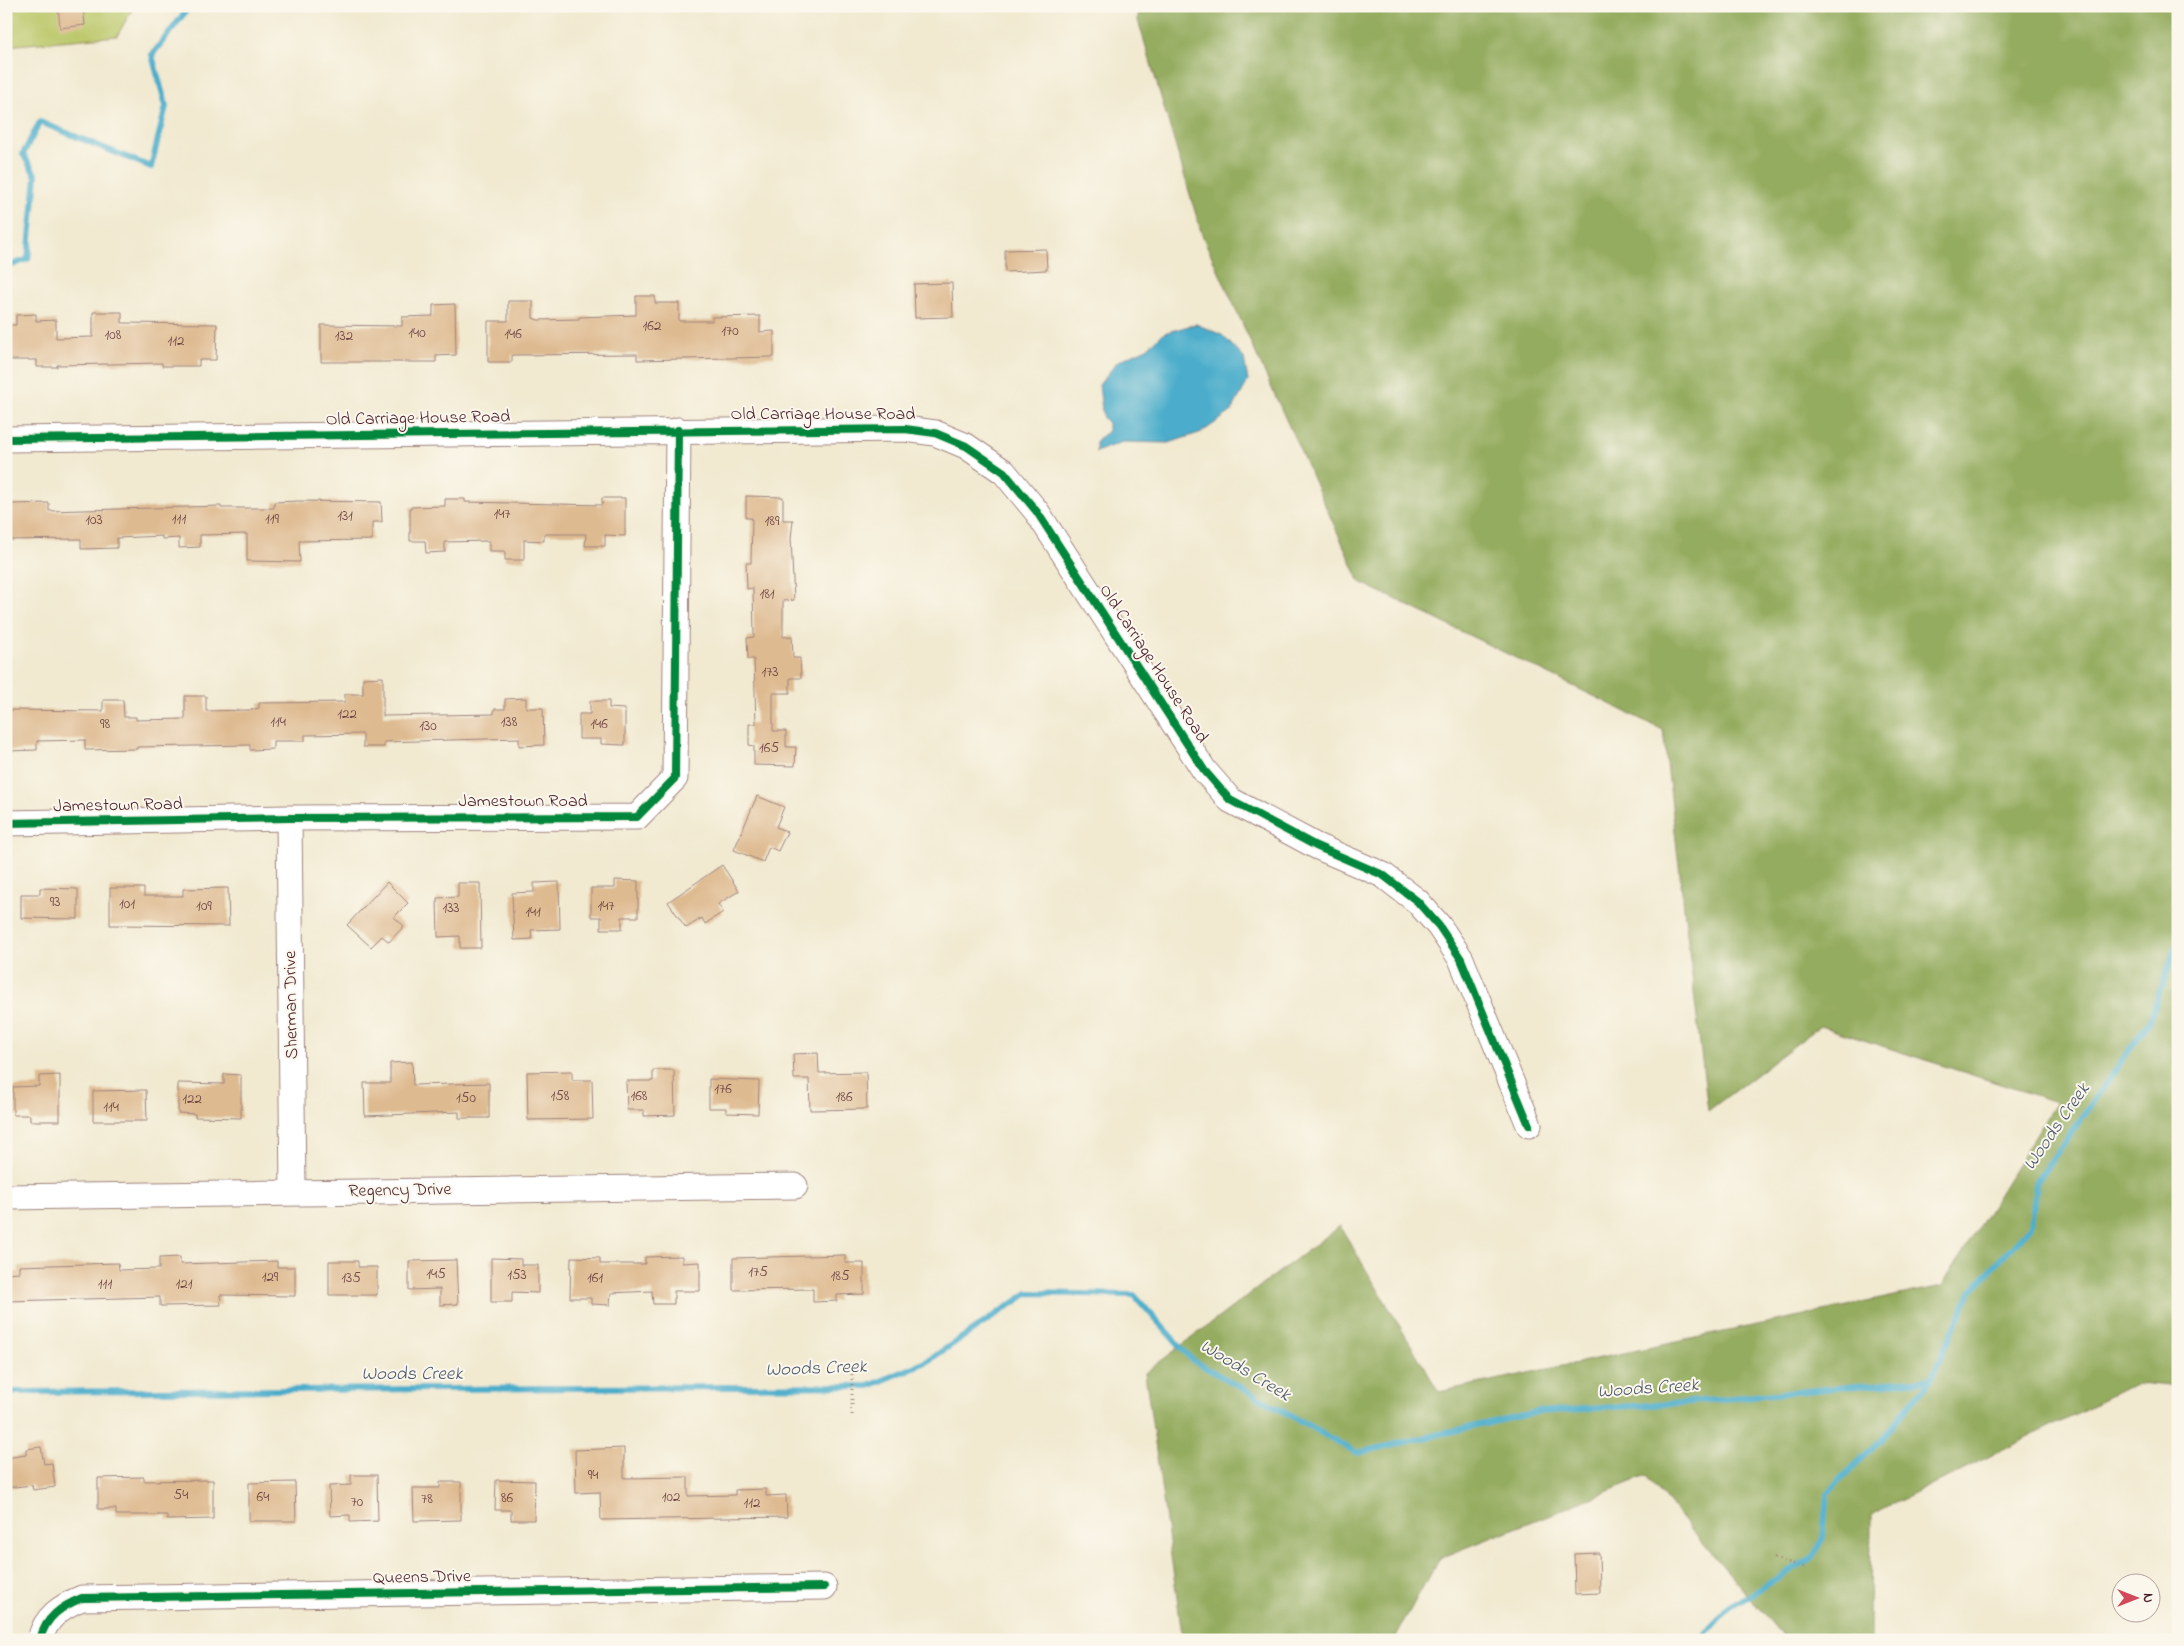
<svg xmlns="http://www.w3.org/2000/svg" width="2184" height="1646" viewBox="0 0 2184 1646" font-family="'Indie Flower',sans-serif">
  <rect width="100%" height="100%" fill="#fbf7ec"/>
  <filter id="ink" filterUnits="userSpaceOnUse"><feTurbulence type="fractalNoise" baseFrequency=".02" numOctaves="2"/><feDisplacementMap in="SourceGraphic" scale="10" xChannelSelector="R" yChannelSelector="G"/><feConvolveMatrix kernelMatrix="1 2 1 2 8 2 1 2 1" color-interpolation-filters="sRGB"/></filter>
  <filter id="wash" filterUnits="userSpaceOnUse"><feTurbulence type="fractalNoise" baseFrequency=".0096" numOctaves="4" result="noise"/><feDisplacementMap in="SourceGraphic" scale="20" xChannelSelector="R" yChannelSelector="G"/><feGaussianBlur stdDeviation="1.12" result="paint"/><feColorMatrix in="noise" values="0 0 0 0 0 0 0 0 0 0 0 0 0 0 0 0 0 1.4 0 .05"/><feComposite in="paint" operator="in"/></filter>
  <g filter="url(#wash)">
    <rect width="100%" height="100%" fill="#f1e9d0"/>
    <path fill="#bbc86a" stroke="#82744a" d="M6 6H134L117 36 6 46Z"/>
    <path fill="#94ac5e" stroke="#6f6644" d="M1139 6H2178V1386L2140 1382 1871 1515 1870 1640H1786L1646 1476 1438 1559 1394 1640H1183L1145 1373 1340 1226 1439 1392 1942 1286 2056 1102 1820 1026 1708 1111 1663 730 1360 582 1202 235 1138 20Z"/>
    <path fill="#4cadcb" stroke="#4b667b" d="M1196 324 1222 335 1244 358 1248 381 1231 412 1202 432 1169 443 1122 442 1096 452V441L1108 431V423L1103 418 1099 385 1118 361 1147 348 1164 333Z"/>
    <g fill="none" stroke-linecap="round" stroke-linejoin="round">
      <path stroke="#4cadcb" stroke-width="6" d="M6 267 28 259 36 176 23 154 40 122 151 167 166 106 152 55 190 6
        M6 1392 869 1386 926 1362 1028 1293 1134 1295 1192 1360 1357 1453 1537 1412 1680 1403 1931 1379
        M1700 1640 1728 1608 1813 1557 1823 1538 1827 1493 1885 1435 1931 1379 1971 1291 2031 1226 2036 1183 2149 1022 2178 940"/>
    </g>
    <g id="blocks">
      <path fill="#deba90" d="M58 6H83L85 25 60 28Z
        M1046 249 1047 270 1005 272V250Z
        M952 283 953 317 915 318 914 284Z
        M636 296H655V303H679V321H712V317L760 316V332L774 331V357L637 360V354L512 355V362H488V321H508V301H533V318L538 320 579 319V317L636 315Z
        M455 304 456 355 436 356V362H321V325L402 326V317L433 316V305Z
        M93 312H122V323L217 324 216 360H199V366H162V363L57 365V367H37V360H6V325H16V315L36 314V321L56 320V338L93 337Z
        M746 496 783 497V520H793L791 538 794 600 783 601V637L792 636 793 658H800L801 678H790V693H773V731H786V747H796L795 766 754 765V746L749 745V724H756L754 659H748L747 638 754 637 753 588 747 589 746 563H751L752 518H746Z
        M602 498H625V536L605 535V546H585L586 534H544V541L524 540V560H505V551H489V541L445 542V552L426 553 425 541H410V507L445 506V499H465V502L602 505Z
        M299 501 381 502 382 522H372V540L299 541 300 562 247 561V534L200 535V547L179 548V538L162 539V536L117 538V548L81 549V539L6 540V511H12V504L49 503V511L221 506V508H274V502Z
        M383 677V716L494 714V709H505V699L526 698V708H543L544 745 519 746V738L384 742V747H363V734L305 735V741H273V749L250 750V745L137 747V749L85 750V740L37 741V750L6 751V710L103 711V700H123L124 717H136V720L185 719V696H206V711L249 710 259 708V703L345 702V694H363V678Z
        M590 701H609V708L625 709V745L601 744V739H579V714H590Z
        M757 796 784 807 776 827 787 832 778 851 769 847 763 862 734 850Z
        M722 865 739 891 718 904 723 912 705 924 702 918 686 928 668 902Z
        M615 880 638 881V917H622V929H601V917H591V888H615Z
        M387 882 408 903 394 917 404 926 389 942 382 936 371 947 347 925Z
        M559 882 560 929 531 930 532 939 514 940 512 893 534 892V883Z
        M458 883H480L481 948H460V936L438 937 437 898 458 897Z
        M40 888 78 889V919L21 918V894H40Z
        M110 888H144V896H183V889L228 888 229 926 110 925Z
        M818 1053 819 1073 866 1072 867 1109 810 1110 809 1079H794L793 1054Z
        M412 1062 413 1085 489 1083V1118H459V1112L365 1116 364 1083H390V1063Z
        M653 1070H674L675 1115 644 1116V1110H627L626 1081H653Z
        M572 1071V1080H592L593 1119 528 1120 527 1072Z
        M224 1074 241 1075V1118L195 1117V1114L178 1113V1083L224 1084Z
        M60 1075V1121H30V1115H13V1087L39 1086V1076Z
        M709 1079 759 1081 758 1114 726 1113V1108H709Z
        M146 1090 147 1121H93V1091Z
        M845 1255V1263H864V1294L837 1295V1301L813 1302V1289L733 1290V1258Z
        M682 1256V1263L700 1262V1291H674V1304H653L652 1291 611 1293 610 1305 591 1304V1298H570L571 1257 600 1258V1264H645V1257Z
        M180 1257V1264L277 1261V1267H295V1296L220 1295 221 1305 160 1306V1297L6 1301V1273L19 1272V1266L118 1263 119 1270 159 1269V1258Z
        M491 1258 521 1259V1265H538V1293L512 1292V1302H491Z
        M456 1260 458 1304 440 1305V1289L409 1290V1261Z
        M329 1261H358V1267H377V1295H329Z
        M41 1447 44 1464 52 1463 55 1487 33 1490 32 1485 6 1488V1458L26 1455V1449Z
        M624 1448V1478L688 1477V1496L735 1495V1490L766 1489V1496L786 1495 787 1517 601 1520 600 1492 576 1493 575 1450Z
        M351 1475H377L378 1521 350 1522V1515L330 1516 329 1486 351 1485Z
        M144 1477V1481L213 1480V1519L167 1520V1515H116V1509H98V1478Z
        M496 1480 535 1481 534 1520H511V1510H495Z
        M295 1482 296 1521H249V1483Z
        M440 1482H461V1520L414 1521 413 1488H440Z
        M1599 1553 1600 1593 1575 1594 1574 1554Z"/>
    </g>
  </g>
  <g filter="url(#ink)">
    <use href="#blocks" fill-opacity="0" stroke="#9e847e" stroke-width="1"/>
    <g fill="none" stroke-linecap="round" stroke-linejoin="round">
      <defs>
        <path id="minor" d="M6 439 905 429 935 433 966 446 1004 472 1037 512 1204 770 1230 800 1316 846 1383 875 1417 901 1439 926 1461 959 1529 1125
          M289 818 293 1192
          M6 823 289 818 637 817 675 778 678 430
          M6 1197 795 1186
          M40 1640C45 1617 62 1606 82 1598L824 1587"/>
      </defs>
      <use href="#minor" stroke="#9e847e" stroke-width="27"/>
      <path stroke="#9e847e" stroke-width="3" stroke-dasharray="1 4" stroke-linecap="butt" d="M852 1369V1415
        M1774 1558 1807 1568"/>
      <use href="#minor" stroke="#fff" stroke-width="25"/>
      <defs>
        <path id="cycleway" d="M6 439 905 429 935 433 966 446 1004 472 1037 512 1204 770 1230 800 1316 846 1383 875 1417 901 1439 926 1461 959 1529 1125
          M6 823 289 818 637 817 675 778 678 430
          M40 1640C45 1617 62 1606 82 1598L824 1587"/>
      </defs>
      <use href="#cycleway" stroke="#fbf7ec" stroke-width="11"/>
      <use href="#cycleway" stroke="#00873e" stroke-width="8"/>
    </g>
  </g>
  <g text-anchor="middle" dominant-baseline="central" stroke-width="4" stroke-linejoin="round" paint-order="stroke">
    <g font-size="15" fill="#6f4644">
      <text x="652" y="326">162</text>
      <text x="730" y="331">170</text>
      <text x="417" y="333">140</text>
      <text x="513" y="334">146</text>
      <text x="113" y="335">108</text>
      <text x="344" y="336">132</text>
      <text x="176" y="341">112</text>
      <text x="502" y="514">147</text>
      <text x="345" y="516">131</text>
      <text x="179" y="519">111</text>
      <text x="272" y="519">119</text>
      <text x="94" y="520">103</text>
      <text x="772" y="521">189</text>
      <text x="767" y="594">181</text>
      <text x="770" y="672">173</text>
      <text x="347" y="714">122</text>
      <text x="278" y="722">114</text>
      <text x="509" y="722">138</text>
      <text x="105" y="724">98</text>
      <text x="599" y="724">146</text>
      <text x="428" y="726">130</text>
      <text x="769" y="748">165</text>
      <text x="55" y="902">93</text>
      <text x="127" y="904">101</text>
      <text x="204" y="906">109</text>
      <text x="606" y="906">147</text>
      <text x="451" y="908">133</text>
      <text x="533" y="912">141</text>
      <text x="723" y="1089">176</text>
      <text x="560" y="1096">158</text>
      <text x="639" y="1096">168</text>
      <text x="844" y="1097">186</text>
      <text x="466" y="1098">150</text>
      <text x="192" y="1099">122</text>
      <text x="111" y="1107">114</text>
      <text x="758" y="1272">175</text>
      <text x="436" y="1274">145</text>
      <text x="517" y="1275">153</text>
      <text x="840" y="1276">185</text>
      <text x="270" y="1277">129</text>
      <text x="351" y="1278">135</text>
      <text x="595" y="1278">161</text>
      <text x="105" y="1284">111</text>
      <text x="184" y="1284">121</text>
      <text x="593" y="1475">94</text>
      <text x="181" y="1495">54</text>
      <text x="263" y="1497">64</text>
      <text x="671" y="1497">102</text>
      <text x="507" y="1498">86</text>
      <text x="427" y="1499">78</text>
      <text x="357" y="1502">70</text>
      <text x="752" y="1503">112</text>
    </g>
    <g font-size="18" fill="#4a1f2b" stroke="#fbf7ec">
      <text x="823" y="415">Old Carriage House Road</text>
      <text transform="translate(418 419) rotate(-1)">Old Carriage House Road</text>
      <text transform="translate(1153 664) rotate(57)">Old Carriage House Road</text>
      <text x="523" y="802">Jamestown Road</text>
      <text transform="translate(118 806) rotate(-1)">Jamestown Road</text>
      <text transform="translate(292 1005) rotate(-91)">Sherman Drive</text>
      <text transform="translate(400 1191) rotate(-1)">Regency Drive</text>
      <text transform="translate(422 1578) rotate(-1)">Queens Drive</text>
    </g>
    <g font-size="19" font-style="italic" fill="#4b586b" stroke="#fbf7ec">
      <text transform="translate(2057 1127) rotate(-55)">Woods Creek</text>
      <text transform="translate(816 1369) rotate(-2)">Woods Creek</text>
      <text transform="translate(1245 1371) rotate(31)">Woods Creek</text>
      <text x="412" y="1374">Woods Creek</text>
      <text transform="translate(1648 1389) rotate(-4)">Woods Creek</text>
    </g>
  </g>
  <rect width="2184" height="1646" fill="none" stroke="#fbf7ec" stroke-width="25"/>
  <g transform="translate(2136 1598) rotate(90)"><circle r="24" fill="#fbf7ec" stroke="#b4a19f"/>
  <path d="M0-4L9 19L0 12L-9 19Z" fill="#d1495b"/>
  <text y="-8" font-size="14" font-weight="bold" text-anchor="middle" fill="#4a1f2b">N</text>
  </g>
</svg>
